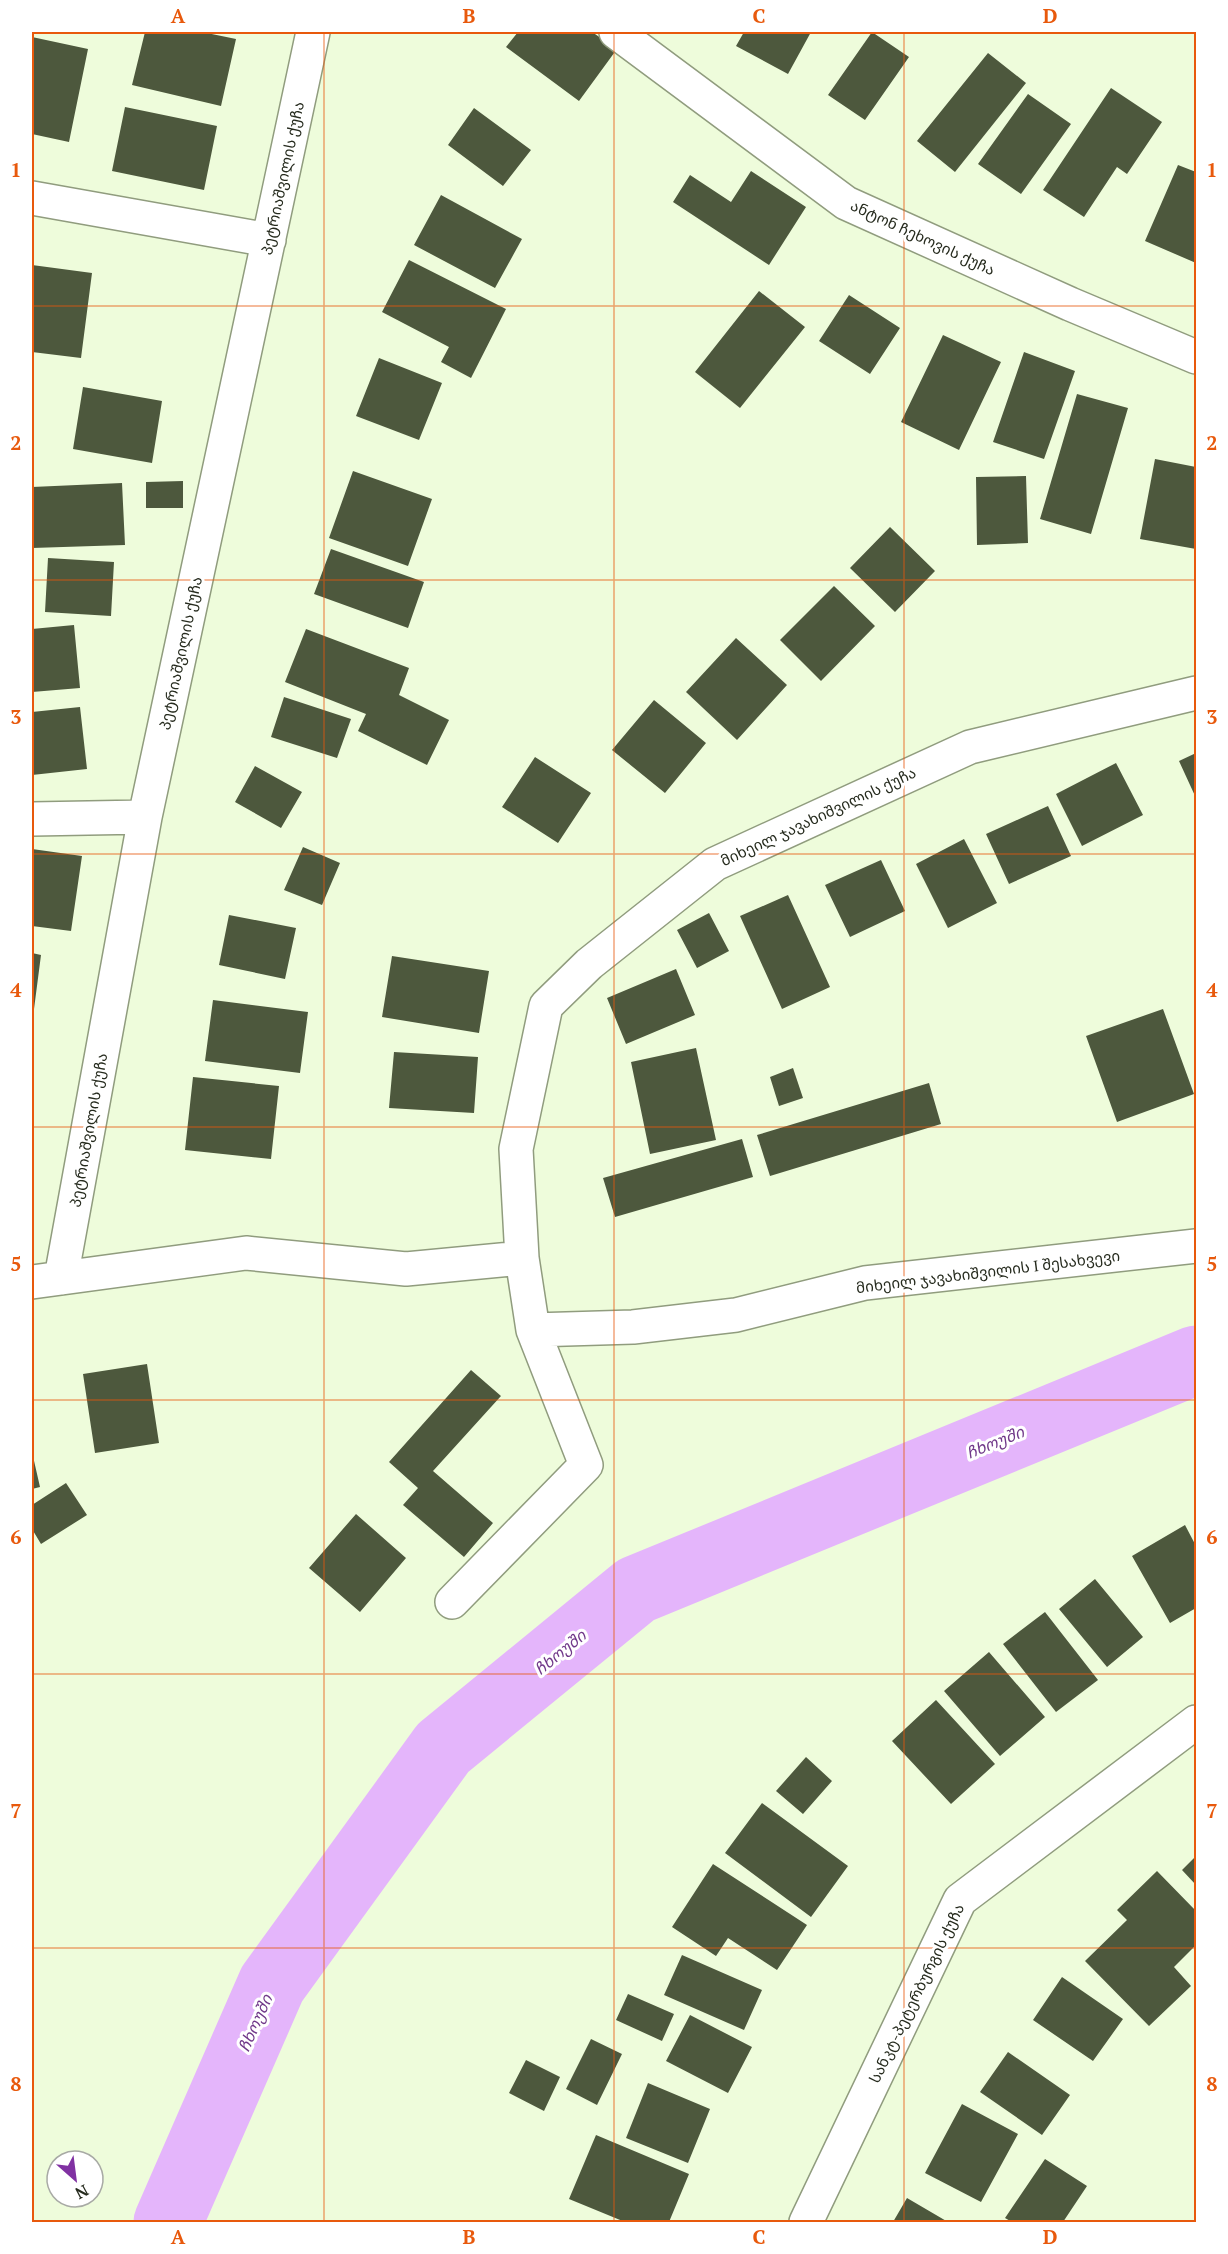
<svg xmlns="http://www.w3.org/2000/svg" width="1228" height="2254" viewBox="0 0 1228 2254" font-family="'PT Serif','Noto Sans Georgian',serif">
  <rect width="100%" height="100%" fill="#eefcdb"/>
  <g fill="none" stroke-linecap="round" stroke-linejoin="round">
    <path stroke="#e4b5fb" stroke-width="69" d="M168 2222 272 1984 443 1748 636 1590 1196 1360"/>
  </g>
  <path fill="#4d583d" d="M145 32H202L236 39 221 106 132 85Z
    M518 32H592L617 49 579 101 506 47Z
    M744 32H811L788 74 736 46Z
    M872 32 909 57 865 120 828 95Z
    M32 37 88 49 69 142 32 134Z
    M988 53 1026 83 955 172 917 141Z
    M1111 88 1162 122 1127 174 1117 167 1084 217 1043 190Z
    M1028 94 1071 124 1021 194 978 164Z
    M125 107 217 126 204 190 112 171Z
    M474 108 531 150 503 186 448 145Z
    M1178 165 1196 172V263L1145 241Z
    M751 171 806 207 769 265 673 202 690 175 731 202Z
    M441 195 522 239 495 288 414 245Z
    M409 260 506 309 471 378 441 362 449 347 382 312Z
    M32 265 92 273 81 358 32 352Z
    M759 291 805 327 740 408 695 372Z
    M849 295 900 328 870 374 819 341Z
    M943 335 1001 362 959 450 901 422Z
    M1024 352 1075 371 1044 459 993 442Z
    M379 358 442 383 419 440 356 416Z
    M83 387 162 401 152 463 73 449Z
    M1077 394 1128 408 1091 534 1040 519Z
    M1155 459 1196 467V549L1140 539Z
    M353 471 432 499 408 566 329 538Z
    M1026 476 1028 543 977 545 976 477Z
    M183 481V508H146V482Z
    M122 483 125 545 32 548V487Z
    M890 527 935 571 895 612 850 568Z
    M331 549 424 582 408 628 314 594Z
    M48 558 114 562 111 616 45 612Z
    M834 586 875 626 821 681 780 640Z
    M74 625 80 688 32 692V629Z
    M306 629 409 668 399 695 449 720 427 765 358 731 366 714 285 682Z
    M736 638 787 685 737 740 686 692Z
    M284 697 351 719 337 758 271 737Z
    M654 700 706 743 665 793 612 750Z
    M80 707 87 769 32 775V712Z
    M1196 753V798L1179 761Z
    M535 757 591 793 558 843 502 807Z
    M1116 763 1143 815 1082 846 1056 794Z
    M255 766 302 792 281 828 235 802Z
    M1048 806 1071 856 1009 884 986 834Z
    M964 839 997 903 948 928 916 864Z
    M303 847 340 863 322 905 284 890Z
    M32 849 82 856 71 931 32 926Z
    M881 860 905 911 850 937 825 885Z
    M788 895 830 987 782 1009 740 916Z
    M709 913 729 951 697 968 677 930Z
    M229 915 296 928 285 979 219 965Z
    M32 953 41 955 34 1009H32Z
    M392 956 489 971 479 1033 382 1017Z
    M676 969 695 1015 626 1044 607 998Z
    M213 1000 308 1012 300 1073 205 1061Z
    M1163 1009 1194 1094 1117 1122 1086 1036Z
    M696 1048 716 1140 650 1154 631 1062Z
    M394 1052 478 1057 474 1113 389 1108Z
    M793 1068 803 1098 779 1106 770 1077Z
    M193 1077 279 1086 271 1159 185 1150Z
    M929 1083 941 1124 770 1176 757 1135Z
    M742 1139 753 1177 615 1217 603 1178Z
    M147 1364 159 1443 95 1453 83 1374Z
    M471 1370 501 1396 433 1471 493 1523 464 1557 403 1505 418 1488 389 1462Z
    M32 1452 40 1487 32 1489Z
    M66 1483 87 1515 41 1544 32 1529V1505Z
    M356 1514 406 1558 360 1612 309 1568Z
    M1185 1525 1196 1546V1608L1170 1623 1132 1556Z
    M1095 1579 1143 1637 1107 1667 1059 1609Z
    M1045 1612 1098 1680 1056 1712 1003 1644Z
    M989 1652 1045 1717 1000 1756 944 1691Z
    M936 1700 995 1764 951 1804 892 1741Z
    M806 1757 832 1781 803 1814 776 1791Z
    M762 1803 848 1866 811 1917 725 1853Z
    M1196 1856V1885L1182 1870Z
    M713 1864 807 1925 777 1970 728 1938 716 1956 672 1927Z
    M1157 1871 1196 1911V1945L1174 1967 1191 1986 1149 2026 1085 1961 1127 1920 1117 1910Z
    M682 1955 762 1990 744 2030 664 1995Z
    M1062 1977 1123 2019 1093 2061 1033 2020Z
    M628 1994 674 2014 662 2041 616 2020Z
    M690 2015 752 2047 728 2093 666 2061Z
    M591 2039 622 2054 597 2105 566 2089Z
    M1008 2052 1070 2095 1042 2135 980 2092Z
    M526 2060 560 2077 544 2111 509 2093Z
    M648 2083 710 2109 688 2163 626 2138Z
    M962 2104 1018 2134 981 2202 925 2173Z
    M596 2135 689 2174 669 2222H625L569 2199Z
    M1045 2159 1087 2186 1063 2222H1012L1005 2218Z
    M907 2198 948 2222H893Z"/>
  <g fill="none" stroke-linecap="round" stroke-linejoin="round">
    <defs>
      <path id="minor" d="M616 32 846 203 1070 304 1196 357
        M32 198 269 240
        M32 819 145 817
        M522 1258 533 1330 633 1327 736 1315 865 1283 1196 1246
        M61 1278 145 817 313 32
        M32 1282 246 1253 406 1269 522 1258 516 1149 546 1006 589 964 715 864 970 747 1196 693
        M452 1602 586 1465 533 1330
        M806 2222 960 1900 1196 1722"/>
    </defs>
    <use href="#minor" stroke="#909c7e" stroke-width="36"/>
    <use href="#minor" stroke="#fff" stroke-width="33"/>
  </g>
  <path fill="none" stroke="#e8590c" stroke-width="1.5" stroke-opacity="0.55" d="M324 32V2222M614 32V2222M904 32V2222M32 306H1196M32 580H1196M32 854H1196M32 1127H1196M32 1400H1196M32 1674H1196M32 1948H1196"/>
  <g text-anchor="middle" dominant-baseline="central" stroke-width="6" stroke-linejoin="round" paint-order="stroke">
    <g font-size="15" fill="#262b1e" stroke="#fff">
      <text transform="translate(282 178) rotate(-78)">პეტრიაშვილის ქუჩა</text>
      <text transform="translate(923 237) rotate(25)">ანტონ ჩეხოვის ქუჩა</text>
      <text transform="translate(180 653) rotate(-78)">პეტრიაშვილის ქუჩა</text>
      <text transform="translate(818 816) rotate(-25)">მიხეილ ჯავახიშვილის ქუჩა</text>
      <text transform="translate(88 1130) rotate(-80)">პეტრიაშვილის ქუჩა</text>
      <text transform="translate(988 1271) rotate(-7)">მიხეილ ჯავახიშვილის I შესახვევი</text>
      <text transform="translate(916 1993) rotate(-64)">სანკტ-პეტერბურგის ქუჩა</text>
    </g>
    <g font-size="16" font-style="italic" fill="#703889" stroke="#fff">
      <text transform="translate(995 1442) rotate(-22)">ჩხოუში</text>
      <text transform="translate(560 1652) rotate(-39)">ჩხოუში</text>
      <text transform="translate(255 2023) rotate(-66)">ჩხოუში</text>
    </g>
  </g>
  <rect width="1228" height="2254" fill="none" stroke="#ffffff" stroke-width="66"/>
  <g transform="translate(75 2179) rotate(152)"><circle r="28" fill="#ffffff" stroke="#a8aaa5" stroke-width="1.5"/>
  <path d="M0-4.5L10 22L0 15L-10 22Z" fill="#8031a2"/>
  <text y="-9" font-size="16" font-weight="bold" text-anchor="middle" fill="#262b1e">N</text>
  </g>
  <rect x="33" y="33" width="1162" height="2188" fill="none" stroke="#e8590c" stroke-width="2"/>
  <g font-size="20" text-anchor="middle" font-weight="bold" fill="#e8590c">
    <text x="178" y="23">A</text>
    <text x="469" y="23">B</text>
    <text x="759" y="23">C</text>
    <text x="1050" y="23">D</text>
    <text x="16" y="177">1</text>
    <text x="1212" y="177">1</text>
    <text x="16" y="450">2</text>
    <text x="1212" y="450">2</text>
    <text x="16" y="724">3</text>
    <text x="1212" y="724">3</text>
    <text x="16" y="997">4</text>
    <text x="1212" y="997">4</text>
    <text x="16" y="1271">5</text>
    <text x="1212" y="1271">5</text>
    <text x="16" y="1544">6</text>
    <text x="1212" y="1544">6</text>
    <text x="16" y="1818">7</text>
    <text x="1212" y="1818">7</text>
    <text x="16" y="2091">8</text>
    <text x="1212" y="2091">8</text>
    <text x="178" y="2244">A</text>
    <text x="469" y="2244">B</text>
    <text x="759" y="2244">C</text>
    <text x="1050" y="2244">D</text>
  </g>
</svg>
